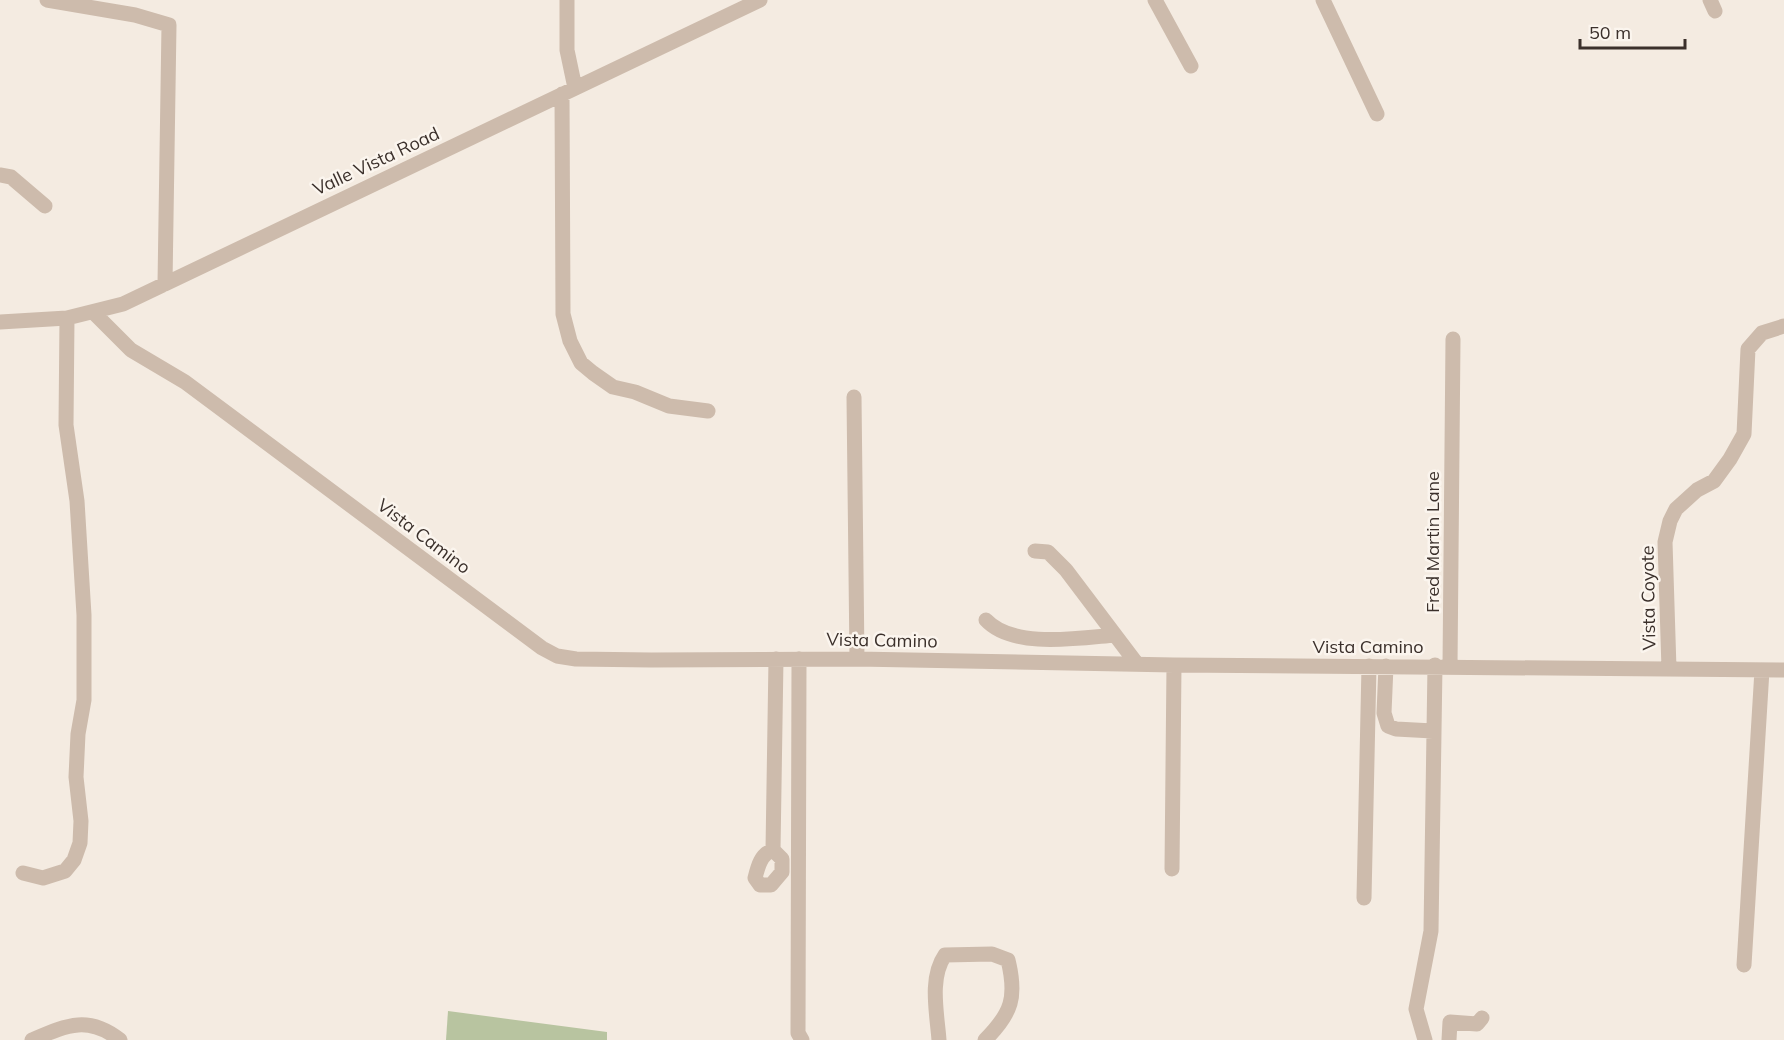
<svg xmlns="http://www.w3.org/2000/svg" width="1784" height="1040" viewBox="0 0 1784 1040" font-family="Mulish,sans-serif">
  <rect width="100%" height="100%" fill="#f4ebe1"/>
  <path fill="#b8c4a0" d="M448 1011 607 1032V1040H446Z"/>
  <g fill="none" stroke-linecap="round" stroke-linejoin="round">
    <path stroke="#cdbbac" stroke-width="15" d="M47 0 135 15 169 25 165 284
      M567 0V50L575 88
      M1155 0 1191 66
      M1323 0 1377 114
      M1710 0 1715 11
      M562 94 563 314 570 341 581 363 593 373 613 387 635 392 669 406 708 411
      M0 175 11 177 45 206
      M94 313 131 350 185 382 542 648 557 656 576 659 651 660 857 659 1174 665 1784 670
      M0 322 67 318 123 304 760 0
      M854 397 857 659
      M1035 551 1048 552 1066 570 1137 664
      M986 620C1013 649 1079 638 1115 635
      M799 659 798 1033 802 1040
      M1386 666 1384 713 1388 726 1396 729 1433 731
      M1450 666 1453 339
      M1669 669 1665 542 1670 521 1676 509 1697 490 1714 481 1730 459 1744 434 1748 349 1762 333 1784 326
      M773 850 782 859V872L771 885H760L755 878C758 866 761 854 773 850L776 659
      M1172 869 1174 665
      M23 873 43 878 65 871 74 860 80 843 81 821 76 777 78 734 84 700V615L77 501 66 425 67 318
      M1364 898 1369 666
      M1744 965 1762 670
      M32 1040C67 1025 88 1015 120 1040
      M939 1040C937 1013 929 978 945 955L992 954 1008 960C1017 997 1012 1013 985 1040
      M1425 1040 1416 1009 1431 931 1435 665
      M1449 1040 1450 1022 1477 1024 1482 1018"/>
  </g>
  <g text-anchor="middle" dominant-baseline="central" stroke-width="5" stroke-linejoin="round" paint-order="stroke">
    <g font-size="18" fill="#3b302b" stroke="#fbf5ee">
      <text transform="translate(376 161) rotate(-25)">Valle Vista Road</text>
      <text transform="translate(424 536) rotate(37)">Vista Camino</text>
      <text transform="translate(1432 542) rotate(-90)">Fred Martin Lane</text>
      <text transform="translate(1648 598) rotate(-91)">Vista Coyote</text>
      <text transform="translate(882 640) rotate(1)">Vista Camino</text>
      <text x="1368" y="646">Vista Camino</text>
    </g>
  </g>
  <path d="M1580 39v9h105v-9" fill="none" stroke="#3b302b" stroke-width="3"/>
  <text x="1589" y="39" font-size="18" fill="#3b302b" stroke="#fbf5ee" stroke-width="4.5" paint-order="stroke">50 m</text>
</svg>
